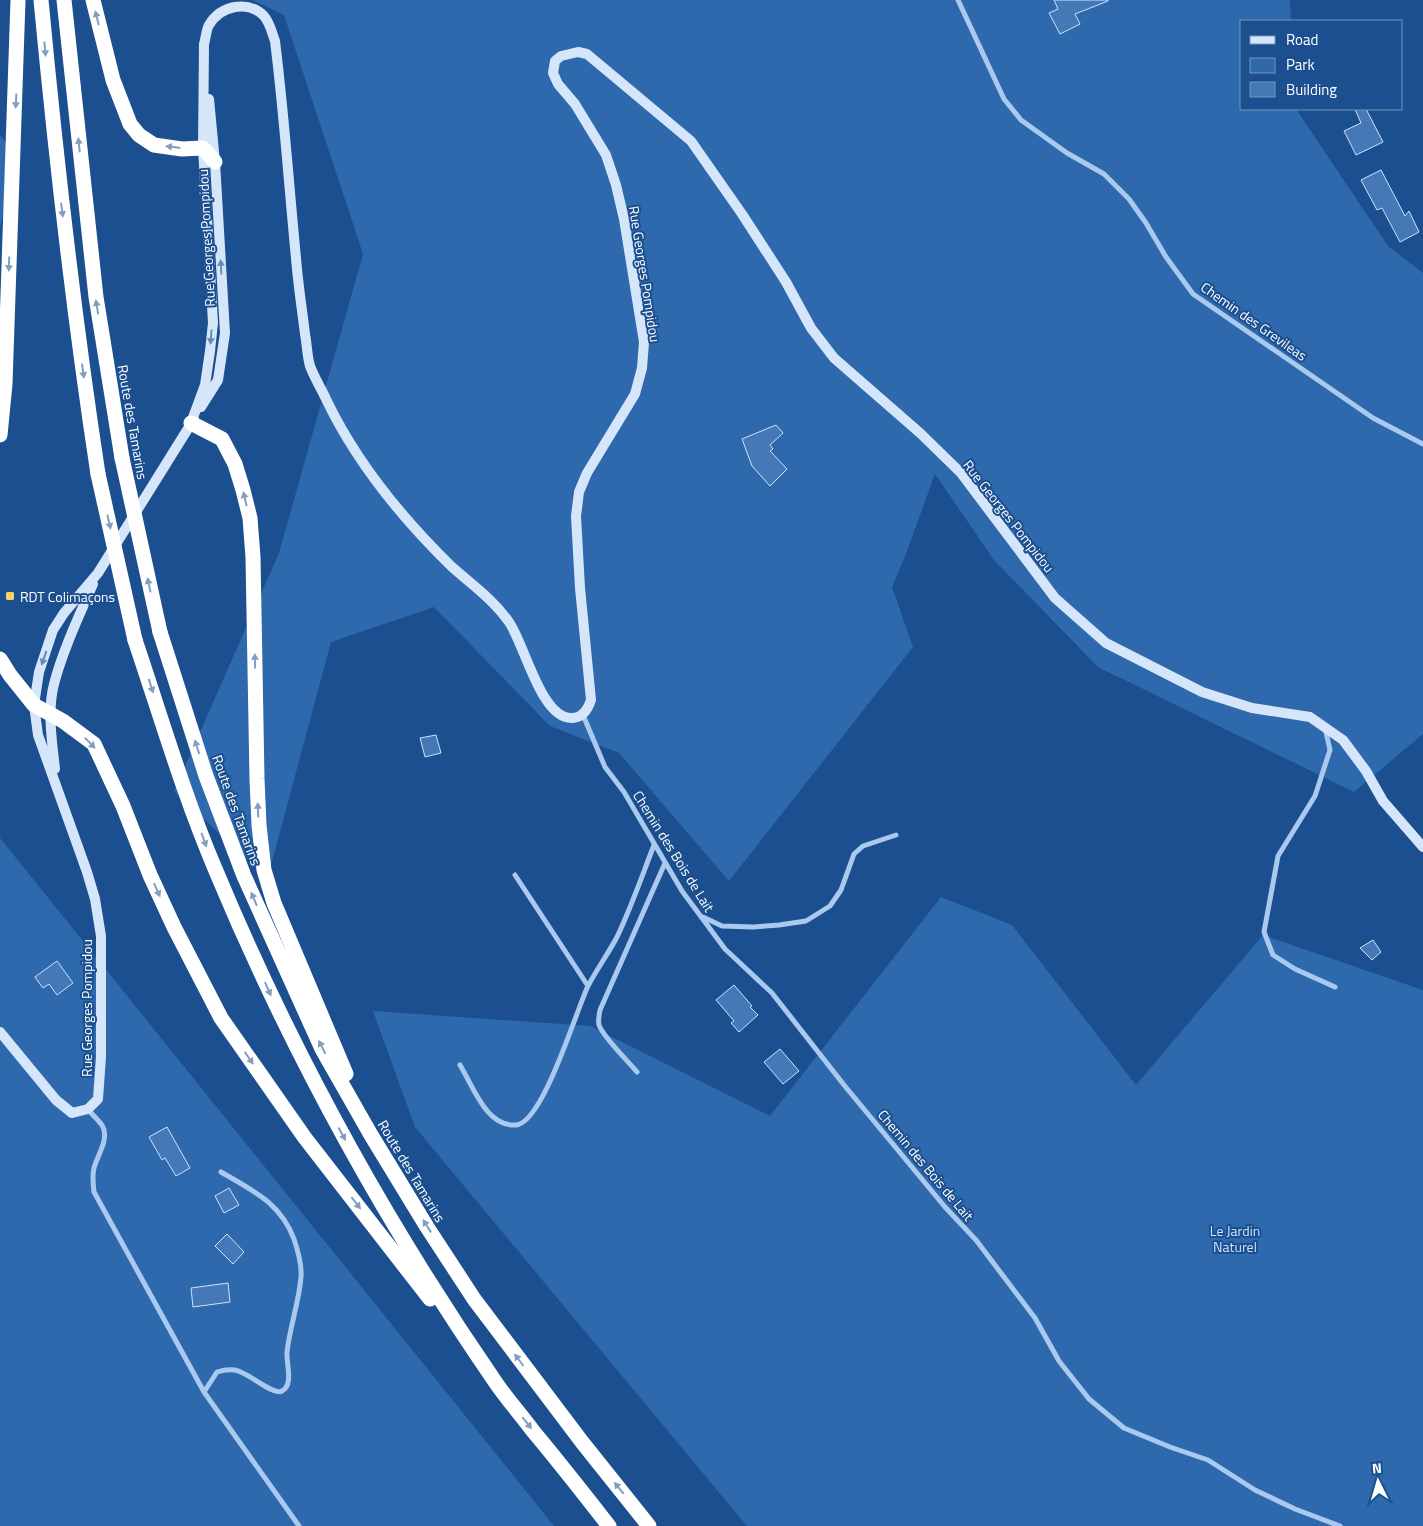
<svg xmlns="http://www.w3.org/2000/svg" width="1423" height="1526" viewBox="0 0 1423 1526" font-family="'Titillium Web',sans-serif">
  <rect width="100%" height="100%" fill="#1b4f8f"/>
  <path fill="#2e69ad" d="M252 0H1290L1291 21H1242V109H1296L1388 246 1423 273V734L1354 792 1098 667 994 560 935 474 904 559 892 587 913 647 729 881 619 753 550 726 434 607 331 642 269 873 277 888 174 791 279 553 363 254 284 15Z
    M0 135 18 158 0 227Z
    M0 838 554 1526H0Z
    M941 897 1012 925 1136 1085 1263 935 1423 990V1526H747L415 1127 373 1011 590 1026 770 1116Z"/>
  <path fill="#4478b7" stroke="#cfe3fa" d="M1054 0H1108V1L1075 14 1080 24 1060 34 1049 13 1058 9Z
    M1355 109H1366L1383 142 1356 155 1344 131 1361 123Z
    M1381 170 1405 216 1409 211 1419 232 1400 242 1382 208 1377 210 1361 180Z
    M776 425 783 433 770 445 773 449 770 451 787 469 770 486 752 466 742 439Z
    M436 735 441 753 425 757 420 738Z
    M1373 940 1381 952 1372 960 1360 948Z
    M57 961 73 983 57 995 49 984 43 988 35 977Z
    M734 985 752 1006 750 1007 758 1015 739 1032 731 1023 734 1021 716 1000Z
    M780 1049 799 1071 783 1084 764 1062Z
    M167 1127 190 1168 176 1176 165 1158 162 1160 149 1137Z
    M229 1188 239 1205 224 1213 215 1196Z
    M227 1234 244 1252 233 1264 215 1246Z
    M228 1283 230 1302 193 1307 191 1288Z"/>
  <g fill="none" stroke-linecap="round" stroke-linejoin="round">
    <path stroke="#a9c9ee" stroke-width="5" d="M958 0 1004 99 1021 120 1067 153 1104 174 1129 199 1146 223 1166 257 1193 294 1373 418 1423 444
      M583 715 605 767 624 792 682 891 725 949 772 993 844 1085 945 1207 976 1240 1035 1318 1059 1361 1089 1399 1124 1428 1170 1447 1208 1460 1255 1490 1295 1509 1340 1526
      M1325 728 1330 750 1315 796 1278 856 1264 932 1273 955 1295 969 1335 987
      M515 875 588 986
      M703 917 722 926 753 927 779 925 806 921 830 906 841 890 854 854 863 846 896 835
      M460 1065C473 1086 486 1127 516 1125 543 1123 576 1011 588 986 597 969 608 954 617 937 631 908 642 876 654 845
      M637 1072C628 1061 603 1037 599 1025 598 1020 599 1015 600 1010L665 863
      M88 1109C92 1115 100 1121 103 1127 109 1140 97 1156 94 1168 92 1176 93 1184 94 1192L204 1392 299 1526
      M204 1392 217 1372C223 1370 228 1369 235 1370 248 1372 273 1396 282 1391 294 1385 286 1363 287 1352 290 1326 299 1302 301 1277 302 1265 298 1251 294 1239 280 1202 253 1191 221 1172"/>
    <path stroke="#d6e6fa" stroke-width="10" d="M201 407 218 380 225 333 215 162 209 99
      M191 423 205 385 210 351 213 323 203 148 204 44C206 38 206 30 209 25 221 5 248 0 264 16 270 23 272 33 275 41 284 113 289 186 296 258 298 284 302 309 305 334 307 344 307 356 310 366 314 377 321 388 326 399 356 462 401 517 451 566 471 584 493 599 509 622 525 645 541 719 572 718 583 718 588 709 591 700L580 588 576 516 579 492 587 473 635 394 642 368 644 342 624 219 616 185 606 155 575 104 558 84 553 73 555 61 561 56 578 52 587 54 691 141 742 214 786 282 811 328 834 358 920 433 961 473 1055 598 1106 643 1202 692 1252 708 1310 717 1343 740 1366 771 1383 801 1423 847
      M55 769C52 742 47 711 54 684 63 650 79 616 93 584
      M0 1032 56 1100 72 1113 88 1109 98 1099 101 1057V936L95 899 87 872 38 735 34 705 39 672 53 630 64 613 98 573 194 419"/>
    <path stroke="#fff" stroke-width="15" d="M41 0C56 159 74 317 98 474
      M64 0 96 297 122 458
      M93 0 113 80 130 124 139 135 154 145 182 149 203 148 215 162
      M191 423 222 439 235 464 243 490 250 518 253 557 257 779 259 825 264 870 274 903 346 1074
      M0 435 5 384 18 0
      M160 632 206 776 244 876 322 1049 371 1135 427 1227 474 1299 582 1442 649 1526
      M135 640C161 717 184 796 216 871 291 1051 385 1222 496 1383 507 1399 521 1415 533 1431 559 1462 584 1494 609 1526
      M0 659 10 675 34 705 63 721 94 744 123 806 150 875 174 927 221 1018 305 1138 430 1299"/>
    <path stroke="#fff" stroke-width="15" d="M122 458 160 632
      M98 474 135 640"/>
  </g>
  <defs><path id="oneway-solid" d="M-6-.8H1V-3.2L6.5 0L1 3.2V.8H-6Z" transform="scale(1.25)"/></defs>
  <g fill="#829ec1">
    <use href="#oneway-solid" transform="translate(97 18) rotate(-104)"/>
    <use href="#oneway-solid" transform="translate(45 49) rotate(85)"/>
    <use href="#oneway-solid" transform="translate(16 101) rotate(93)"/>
    <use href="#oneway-solid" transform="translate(79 145) rotate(-96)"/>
    <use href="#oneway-solid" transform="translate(173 147) rotate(-173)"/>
    <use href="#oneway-solid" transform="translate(62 210) rotate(83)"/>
    <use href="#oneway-solid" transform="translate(9 264) rotate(92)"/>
    <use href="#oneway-solid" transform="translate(97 307) rotate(-99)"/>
    <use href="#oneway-solid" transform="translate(83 371) rotate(82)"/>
    <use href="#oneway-solid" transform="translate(245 499) rotate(-103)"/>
    <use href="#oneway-solid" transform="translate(109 522) rotate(77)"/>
    <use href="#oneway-solid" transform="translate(149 585) rotate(-102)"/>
    <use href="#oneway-solid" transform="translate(255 661) rotate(-91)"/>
    <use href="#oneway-solid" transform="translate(151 686) rotate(72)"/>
    <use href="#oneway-solid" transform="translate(90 743) rotate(46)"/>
    <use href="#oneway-solid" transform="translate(197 747) rotate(-108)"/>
    <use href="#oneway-solid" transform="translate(258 810) rotate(-92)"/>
    <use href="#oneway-solid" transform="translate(204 840) rotate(70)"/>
    <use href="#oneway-solid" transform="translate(157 890) rotate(66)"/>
    <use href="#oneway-solid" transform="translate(254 899) rotate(-113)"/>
    <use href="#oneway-solid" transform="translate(268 989) rotate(66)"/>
    <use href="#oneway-solid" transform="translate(322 1047) rotate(-117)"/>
    <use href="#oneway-solid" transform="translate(249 1058) rotate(55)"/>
    <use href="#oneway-solid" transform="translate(342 1134) rotate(61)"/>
    <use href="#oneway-solid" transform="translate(356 1203) rotate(52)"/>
    <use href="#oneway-solid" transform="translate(427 1226) rotate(-122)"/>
    <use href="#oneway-solid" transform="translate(519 1360) rotate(-127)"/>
    <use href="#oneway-solid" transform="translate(527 1423) rotate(51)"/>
    <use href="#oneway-solid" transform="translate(619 1488) rotate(-129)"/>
  </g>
  <g fill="#668bba">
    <use href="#oneway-solid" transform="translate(221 267) rotate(-93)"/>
    <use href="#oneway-solid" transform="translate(211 337) rotate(94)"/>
    <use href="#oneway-solid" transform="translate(44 658) rotate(109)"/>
  </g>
  <rect fill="#ffd166" stroke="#1b4f8f" stroke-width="2" x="5" y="591" width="10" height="10" rx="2.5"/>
  <g text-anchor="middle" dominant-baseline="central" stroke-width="4" stroke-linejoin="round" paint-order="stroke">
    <g font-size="14" fill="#fff" stroke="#1b4f8f">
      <text transform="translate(206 238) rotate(-93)">Rue Georges Pompidou</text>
      <text transform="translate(645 274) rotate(81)">Rue Georges Pompidou</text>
      <text transform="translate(1254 321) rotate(35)">Chemin des Grevileas</text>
      <text transform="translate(133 422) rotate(80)">Route des Tamarins</text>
      <text transform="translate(1009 516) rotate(52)">Rue Georges Pompidou</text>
      <text transform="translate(237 810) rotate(70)">Route des Tamarins</text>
      <text transform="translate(674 851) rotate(58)">Chemin des Bois de Lait</text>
      <text transform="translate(86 1008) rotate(-90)">Rue Georges Pompidou</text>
      <text transform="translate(926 1165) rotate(50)">Chemin des Bois de Lait</text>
      <text transform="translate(412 1171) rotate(59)">Route des Tamarins</text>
    </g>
    <g font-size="14" fill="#fff" stroke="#1b4f8f" text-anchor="start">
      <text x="20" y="596">RDT Colimaçons</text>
    </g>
    <g font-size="14" fill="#cfe3fa" stroke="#1b4f8f">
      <text x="1235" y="1230">Le Jardin<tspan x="1235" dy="16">Naturel</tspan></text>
    </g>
  </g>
  <rect x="1240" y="20" width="162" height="90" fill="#1b4f8f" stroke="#7695bc"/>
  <rect x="1250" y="36" width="25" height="8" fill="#d6e6fa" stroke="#7695bc"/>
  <text x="1286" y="45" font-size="15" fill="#ffffff">Road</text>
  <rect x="1250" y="58" width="25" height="15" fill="#2e69ad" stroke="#7695bc"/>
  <text x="1286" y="70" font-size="15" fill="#ffffff">Park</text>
  <rect x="1250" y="82" width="25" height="15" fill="#4478b7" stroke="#7695bc"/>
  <text x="1286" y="95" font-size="15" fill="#ffffff">Building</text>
  <g transform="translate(1378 1481) rotate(355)" stroke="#1b4f8f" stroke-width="4" paint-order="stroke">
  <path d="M0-4L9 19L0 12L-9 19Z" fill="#ffffff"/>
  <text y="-8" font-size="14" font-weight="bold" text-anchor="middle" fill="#ffffff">N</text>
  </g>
</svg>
